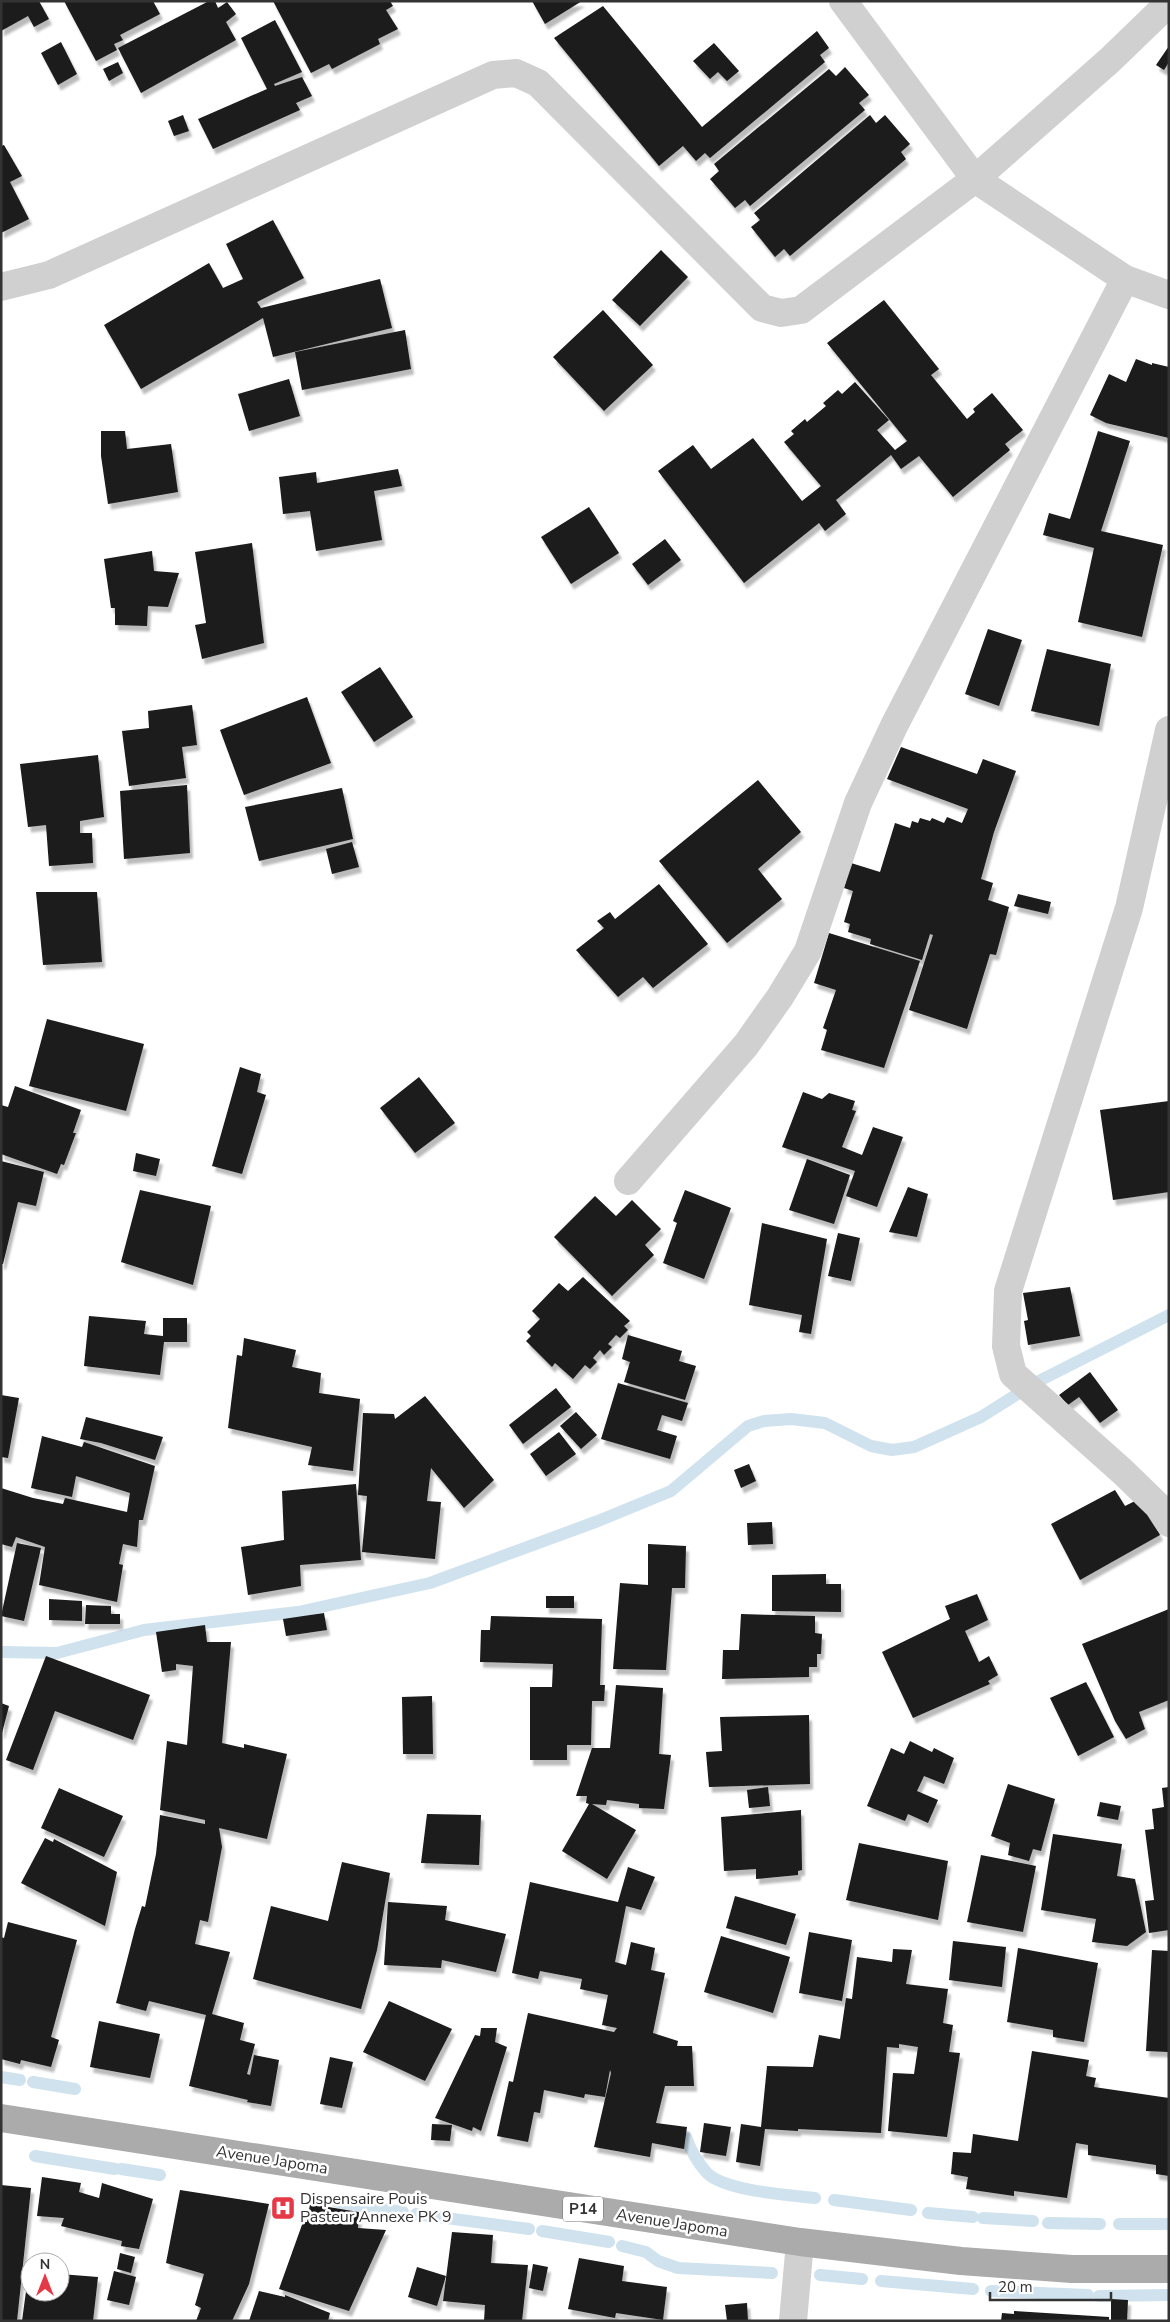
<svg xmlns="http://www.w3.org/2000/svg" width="1170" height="2322" viewBox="0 0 1170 2322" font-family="'Nunito Sans',sans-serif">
  <defs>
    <filter id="shadow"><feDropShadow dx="3" dy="5.5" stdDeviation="1" flood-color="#0004"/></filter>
  </defs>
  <rect width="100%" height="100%" fill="#fff"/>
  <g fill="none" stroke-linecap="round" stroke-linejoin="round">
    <path stroke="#cfe2ee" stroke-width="12" d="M1 1652 57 1653 144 1630 298 1612 430 1583 598 1521 671 1491 748 1426 764 1421 791 1419 825 1423 871 1446 892 1450 914 1447 981 1417 1033 1384 1169 1315
      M1 2077 20 2080
      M33 2082 75 2089
      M686 2137C690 2149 698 2163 707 2173 725 2191 789 2195 815 2198
      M35 2156 115 2169
      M121 2169 160 2175
      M834 2200 911 2210
      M337 2202 403 2212
      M928 2213 973 2217
      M416 2214 529 2229
      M983 2218 1033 2221
      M1048 2223 1100 2224
      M1119 2224H1169
      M542 2231 609 2242
      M622 2246 646 2252 658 2261 678 2268 772 2273
      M820 2275 862 2279
      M881 2281 973 2289
      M991 2291 1088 2295
      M1099 2296 1169 2295"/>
  </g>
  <path fill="#1a1a1a" filter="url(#shadow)" d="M1 1H39L49 19 34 27 28 16 1 31Z
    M64 1H153L160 14 120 35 123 40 114 44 117 50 96 61Z
    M209 1H215L218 8 227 2 236 14 226 22 236 40 141 93 118 48Z
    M273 1H390L393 6 386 10 398 29 378 39 380 44 332 69 329 64 311 73Z
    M532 1H582L545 24Z
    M603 6 702 127 817 31 829 48 820 55 825 62 710 158 705 153 696 161 683 146 659 166 554 38Z
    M275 20 302 72 274 84 275 86 302 77 312 96 296 103 300 110 213 149 198 119 267 89 241 38Z
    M61 42 77 74 58 85 41 53Z
    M714 43 739 71 727 81 718 72 710 79 693 61Z
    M1169 46V62L1164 70 1156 65Z
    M118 62 123 73 109 81 103 69Z
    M845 67 869 95 859 103 865 110 750 206 745 200 735 208 710 179 719 171 714 164 829 69 836 76Z
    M183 115 189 131 174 136 168 121Z
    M870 115 876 123 885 115 910 144 901 152 906 159 790 256 784 249 775 257 751 227 760 220 754 213Z
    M4 145 22 176 10 182 29 219 1 233V146Z
    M273 220 304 278 257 302 261 308 380 279 392 328 273 357 263 318 141 389 104 325 209 263 223 288 243 279 226 244Z
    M661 250 688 277 640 326 612 300Z
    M884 300 939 369 931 375 967 419 975 412 973 409 992 393 1023 430 1005 444 1010 450 953 497 919 456 901 469 891 455 836 500 846 514 825 531 819 523 744 583 658 471 693 445 711 469 753 438 802 501 821 486 784 442 794 434 791 431 805 419 807 422 826 406 823 403 838 390 842 394 855 382 889 420 877 430 895 450 907 441 827 343Z
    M603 310 653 365 604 411 553 357Z
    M405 330 411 369 302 390 295 352Z
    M1136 359 1152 365V363L1169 367V438L1106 423 1090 415 1109 374 1126 382Z
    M289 379 300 416 249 431 238 394Z
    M101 431H125L127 449 171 444 178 492 108 504 101 456Z
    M1098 431 1130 441 1101 531 1163 545 1142 637 1078 622 1094 548 1043 535 1049 513 1070 519Z
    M398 469 402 486 374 491 382 540 316 551 310 511 283 514 279 477 316 472 317 483Z
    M589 507 619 553 571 584 541 537Z
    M665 539 681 560 648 585 632 564Z
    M252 543 264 643 202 659 195 625 206 623 195 552Z
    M152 551 154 571 179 573 168 607 148 606 147 626 115 625V608H111L104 559Z
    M988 629 1022 640 999 706 965 694Z
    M1047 649 1111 664 1099 726 1031 711Z
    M380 667 413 717 374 742 341 692Z
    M307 697 331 763 244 795 220 730Z
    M192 705 197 745 182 747 186 778 129 786 122 731 149 728 148 711Z
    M901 747 977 774 983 759 1016 771 994 832 981 879 993 883 988 900 1009 907 996 955 990 954 967 1029 909 1010 933 935 930 934 922 960 870 944 871 939 848 932 850 924 844 922 853 891 844 888 851 863 880 872 895 823 910 828 912 821 918 823 920 818 930 821 932 818 944 823 947 817 962 823 968 809 887 779Z
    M98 755 104 817 80 821V833H92L93 863 49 866 46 825 28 827 20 764Z
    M758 780 801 832 758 869 782 899 727 943 659 861Z
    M187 785 190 853 124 859 120 791Z
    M342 788 353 839 259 861 245 807Z
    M352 842 359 867 332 874 326 849Z
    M659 884 708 944 653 988 643 977 618 997 576 950 604 928 597 921 610 912 615 919Z
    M36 892H97L102 962 43 965Z
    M1018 894 1051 902 1048 914 1014 906Z
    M829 933 920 961 884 1068 821 1050 827 1030 823 1028 836 990 814 983Z
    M47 1019 144 1044 126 1111 29 1086Z
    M240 1067 261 1074 257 1092 266 1095 242 1174 212 1166Z
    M419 1077 455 1123 415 1153 380 1108Z
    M15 1086 81 1110 73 1133H76L64 1165 61 1164 57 1174 1 1154V1105L8 1107Z
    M803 1092 822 1099 829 1093 855 1101 852 1110 856 1111 842 1147 862 1155 873 1127 903 1137 877 1207 846 1196 855 1171 782 1147Z
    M1169 1101V1192L1113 1200 1100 1110Z
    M136 1153 160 1159 156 1176 133 1171Z
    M807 1159 850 1175 834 1224 789 1210Z
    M1 1161 44 1172 36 1206 18 1202 3 1264H1Z
    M908 1187 928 1194 917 1237 889 1232Z
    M140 1190 211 1206 193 1285 121 1262Z
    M685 1190 731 1208 704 1279 663 1263 677 1223 673 1221Z
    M595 1196 616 1216 632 1200 661 1229 645 1245 654 1255 612 1296 554 1237Z
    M762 1223 827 1239 811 1334 799 1332 802 1315 749 1305Z
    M838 1233 860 1238 851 1281 828 1276Z
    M583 1277 630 1321 624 1326 628 1330 620 1338 616 1335 608 1344 612 1347 604 1355 600 1350 593 1358 597 1362 590 1369 585 1365 573 1379 555 1363 552 1367 526 1341 531 1336 527 1332 540 1319 532 1311 559 1283 568 1291Z
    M1070 1287 1080 1336 1028 1345 1024 1321 1028 1320 1023 1293Z
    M89 1316 146 1321 144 1334 163 1336V1318H187V1342H164L160 1375 84 1366Z
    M628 1335 682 1351 679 1361 696 1366 685 1400 624 1382 630 1362 622 1359Z
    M244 1338 296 1350 292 1367 321 1373 319 1393 360 1399 353 1471 308 1465 312 1447 228 1428 237 1355 242 1356Z
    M1090 1372 1118 1410 1100 1423 1079 1397 1068 1405 1059 1395Z
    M618 1383 688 1403 682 1421 662 1415 657 1430 677 1436 670 1459 601 1439Z
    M556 1388 571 1407 523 1444 509 1425Z
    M1 1395 19 1398 8 1458 1 1457Z
    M425 1396 494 1480 464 1508 431 1468 427 1501 441 1502 435 1559 362 1552 367 1496 358 1495 363 1413 394 1414 395 1419Z
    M576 1412 597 1435 581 1449 560 1426Z
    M86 1417 163 1437 155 1460 101 1443 80 1439Z
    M559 1432 576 1454 546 1476 530 1454Z
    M42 1436 82 1447 84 1442 155 1466 143 1520H139L137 1547 123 1544 119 1564 123 1565 117 1602 39 1585 45 1547 16 1537 12 1547 1 1544V1488L33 1498 63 1504 65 1498 127 1512 130 1493 76 1476 72 1497 31 1488Z
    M749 1464 756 1481 741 1488 734 1470Z
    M356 1484 361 1560 300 1565 301 1586 248 1595 241 1547 284 1540 282 1491Z
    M1115 1490 1125 1506 1141 1498 1160 1535 1080 1580 1051 1524Z
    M772 1522 773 1544 748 1545 747 1523Z
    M17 1543 41 1548 24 1621 1 1616Z
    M648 1544 686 1546 685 1588H672L666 1670 613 1669 620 1583 648 1585Z
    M826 1574V1584H841V1612L772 1611V1575Z
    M977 1594 988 1620 965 1631 979 1662 989 1656 998 1675 988 1681 990 1684 913 1718 882 1652 950 1619 945 1606Z
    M546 1596H574V1608H546Z
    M49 1599 82 1601V1621L49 1620Z
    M86 1605 111 1606V1614H120V1624H85Z
    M1169 1609V1700L1139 1712 1145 1729 1126 1739 1115 1721 1082 1644Z
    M324 1613 327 1630 286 1636 283 1619Z
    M741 1614 815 1616V1633L822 1634 821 1654H817V1667H809V1677L722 1679 723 1650H739Z
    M491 1616 602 1619 600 1685H605L604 1701H592L591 1745H567V1760H530V1687H552L553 1664 480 1662 481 1630H490Z
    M205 1625 207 1642H231L222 1743 244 1748V1744L287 1754 267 1839 219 1828 222 1847 208 1922 200 1920 195 1944 230 1952 212 2014 244 2023 240 2040 255 2044 247 2074 250 2075 254 2055 279 2060 271 2106 247 2102 248 2100 189 2086 206 2015 149 2001 146 2011 116 2003 135 1929 142 1906 145 1907 156 1854 160 1815 205 1824V1820L160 1810 167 1741 187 1745 193 1666 176 1664V1670L162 1672 156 1632Z
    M46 1656 150 1695 133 1740 55 1711 33 1770 6 1760Z
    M1086 1682 1114 1737 1078 1756 1050 1698Z
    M616 1685 663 1688 659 1754 671 1755 664 1809 639 1808V1804L607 1800 606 1805 592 1804 636 1830 607 1879 562 1851 589 1804 586 1803 587 1796H576L592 1748H610Z
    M432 1696 433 1754H403L402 1697Z
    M1 1703 9 1706 2 1733H1Z
    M809 1715 810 1784 709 1787 706 1752 722 1751 720 1717Z
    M910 1741 932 1752 934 1748 954 1758 944 1784 924 1776 917 1791 938 1800 928 1823 908 1814 905 1821 867 1806 891 1748 904 1754Z
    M1008 1784 1055 1799 1041 1851 1033 1849 1029 1861 1008 1855 1010 1843 991 1836Z
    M768 1787 770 1806 749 1808 747 1790Z
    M1169 1787V1930L1149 1933 1145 1901 1154 1900 1145 1830 1154 1829 1152 1809 1164 1807 1162 1788Z
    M59 1788 123 1816 104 1857 41 1828Z
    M1100 1802 1121 1806 1118 1820 1097 1816Z
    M801 1810 802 1870 798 1871V1875L756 1879V1869L724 1871 721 1817Z
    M427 1814 481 1815 479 1865 421 1863Z
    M1053 1834 1122 1844 1117 1876 1135 1879 1146 1932 1127 1946 1092 1942 1096 1919 1041 1910Z
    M45 1838 53 1842 54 1839 117 1872 105 1926 21 1883Z
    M859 1843 948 1861 938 1920 846 1900Z
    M981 1855 1036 1866 1023 1932 967 1922Z
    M342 1862 390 1873 377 1950 361 2009 253 1979 271 1906 328 1921Z
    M628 1867 655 1877 641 1910 626 1906 615 1962 626 1965 631 1942 655 1948 651 1970 665 1973 653 2033 678 2041 677 2046H692L694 2086H665L656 2123 687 2127 684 2149 652 2143 650 2157 594 2147 611 2073 610 2070 605 2097 585 2094 584 2098 544 2090 540 2113 534 2112 528 2142 497 2136 509 2081 513 2082 528 2013 614 2032 617 2028 602 2025 608 1995 580 1989 582 1979 540 1971 538 1979 512 1973 530 1882 618 1902Z
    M735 1896 796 1914 786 1945 726 1928Z
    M388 1902 447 1906 445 1920 506 1934 496 1972 442 1960 441 1968 384 1965Z
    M8 1922 77 1940 51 2037 59 2040 51 2067 21 2060 20 2064 1 2059V1937L4 1938Z
    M809 1932 852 1940 842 2001 799 1993Z
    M721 1936 790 1957 773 2013 704 1992Z
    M953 1941 1006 1947 1002 1987 949 1980Z
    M1018 1948 1098 1963 1084 2042 1053 2037V2030L1007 2022Z
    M893 1949 912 1950 906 1984 948 1989 943 2023 953 2025 949 2052 960 2053 947 2137 888 2131 893 2073 914 2074 918 2047 899 2044V2048L887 2047 881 2133 798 2129V2131L765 2129 760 2166 736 2162 741 2124 761 2127 767 2066 813 2067 819 2035 840 2039 846 1998 852 1999 857 1957 892 1962Z
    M1152 1950 1169 1951V2052L1146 2051Z
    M389 2001 452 2029 425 2081 363 2052Z
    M99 2021 160 2034 150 2078 90 2067Z
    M481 2028H497L495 2042 507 2047 481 2131 473 2127 472 2131 435 2118 475 2035 480 2036Z
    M1032 2051 1089 2060 1086 2076 1096 2078 1094 2087 1169 2098V2176L1156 2174V2165L1088 2155V2145L1076 2143 1067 2198 1014 2191V2196L966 2189 968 2177 951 2174 953 2152 971 2153 973 2134 1018 2141Z
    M330 2057 353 2062 342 2108 320 2104Z
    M704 2123 731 2127 726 2156 700 2152Z
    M432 2124 452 2125 450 2141 431 2140Z
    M42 2177 81 2183 79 2192 99 2198 102 2183 153 2199 139 2249 121 2246 122 2241 61 2226 64 2218 37 2216Z
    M1 2185 31 2188 17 2321H1Z
    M180 2190 269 2204 249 2284 232 2321H196L201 2308 195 2305 204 2274 166 2263Z
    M310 2204 359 2212 358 2228 386 2230 349 2311 279 2289 303 2222H307Z
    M452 2232 493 2235 491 2263 528 2265 522 2321H484L485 2305 443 2301Z
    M120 2253 135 2257 131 2273 117 2269Z
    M579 2258 624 2266 622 2281 667 2287 663 2320 616 2313 615 2318 568 2309Z
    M533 2264 548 2267 543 2291 529 2288Z
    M417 2267 446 2276 437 2306 408 2297Z
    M29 2269 30 2292H60V2274L98 2277 93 2321H22Z
    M114 2271 136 2277 129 2305 107 2300Z
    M259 2291 285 2297V2295L330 2313 328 2321H249Z
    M1111 2299 1128 2300 1127 2321 1111 2320Z
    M747 2303 748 2321H727L725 2305Z
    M1014 2311 1109 2317V2321H1001L1002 2313 1014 2314Z"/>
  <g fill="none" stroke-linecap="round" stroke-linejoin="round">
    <path stroke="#d0d0d0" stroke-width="28" d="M843 1 975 179 1125 279 1169 295
      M1 287 49 275 493 75 516 73 538 83 762 308 781 313 801 310 975 179 1110 60 1169 3
      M1169 730 1129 908 1008 1291 1006 1346 1013 1374 1123 1472 1158 1506 1169 1523
      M628 1181 746 1045 780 997 808 951 858 803 894 726 1125 279
      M793 2321 800 2242"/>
    <path stroke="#ababab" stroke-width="28" d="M1 2118 800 2242 961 2261 1072 2269H1169"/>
  </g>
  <defs>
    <symbol id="hospital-square" viewBox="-11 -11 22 22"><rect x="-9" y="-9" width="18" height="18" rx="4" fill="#e63946" stroke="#fff"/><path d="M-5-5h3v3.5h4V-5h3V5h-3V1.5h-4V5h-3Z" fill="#fff"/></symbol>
  </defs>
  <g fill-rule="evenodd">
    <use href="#hospital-square" x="269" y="2194" width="28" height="28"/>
  </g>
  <g text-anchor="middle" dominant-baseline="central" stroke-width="5" stroke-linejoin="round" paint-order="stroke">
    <rect fill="#fff" stroke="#707070" stroke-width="1" x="563" y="2196.5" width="40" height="25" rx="4"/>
    <g font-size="15" font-weight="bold" fill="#333">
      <text x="583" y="2209">P14</text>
    </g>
    <g font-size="16" fill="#333" stroke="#fff">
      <text transform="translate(272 2160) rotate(9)">Avenue Japoma</text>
      <text transform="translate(672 2223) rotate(9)">Avenue Japoma</text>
    </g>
    <g font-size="16" fill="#333" stroke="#fff" text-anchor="start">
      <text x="300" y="2199">Dispensaire Pouis<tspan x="300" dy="18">Pasteur Annexe PK 9</tspan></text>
    </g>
  </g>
  <rect width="1170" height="2322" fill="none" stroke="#333333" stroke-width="5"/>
  <g transform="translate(45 2277)"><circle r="24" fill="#ffffff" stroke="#adadad"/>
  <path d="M0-4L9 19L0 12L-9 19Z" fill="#e63946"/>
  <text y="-8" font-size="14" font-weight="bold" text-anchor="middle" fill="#333333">N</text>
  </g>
  <path d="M990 2292v8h121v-8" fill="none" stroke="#333333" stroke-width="2.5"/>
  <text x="998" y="2292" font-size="15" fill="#333333" stroke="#ffffff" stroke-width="4" paint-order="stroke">20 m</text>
</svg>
